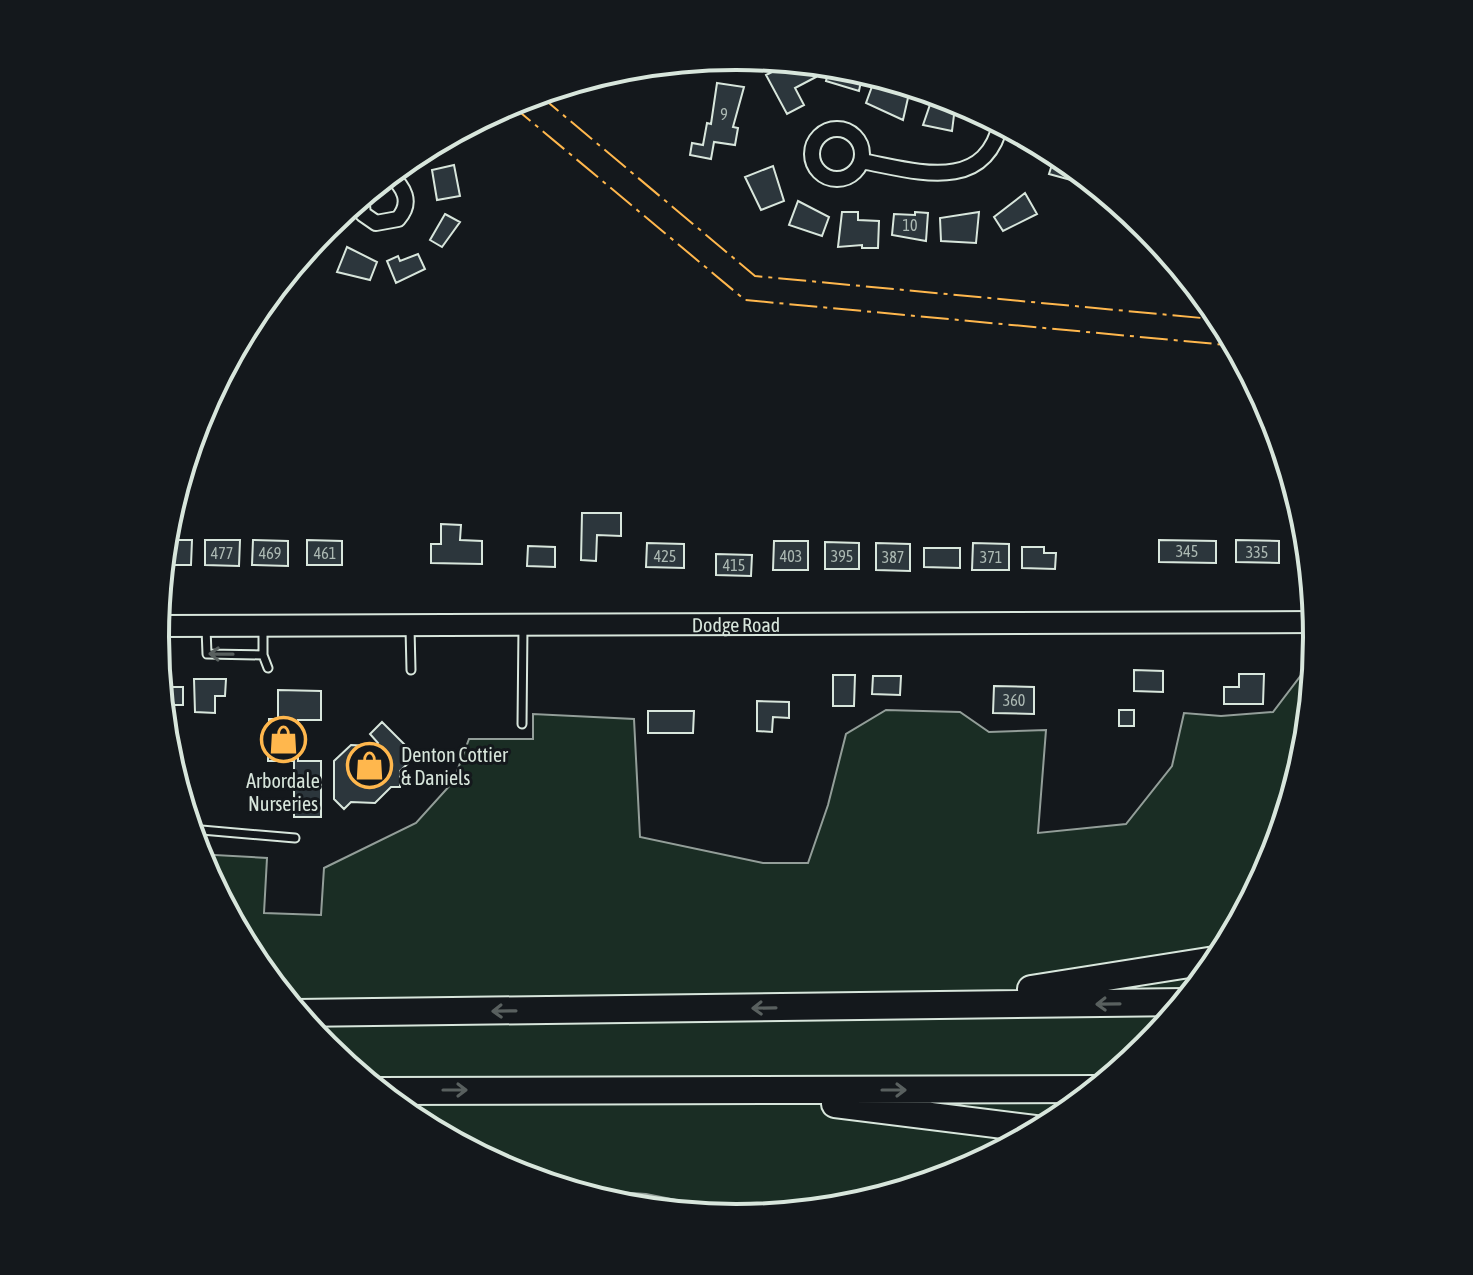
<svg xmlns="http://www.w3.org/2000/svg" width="1473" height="1275" viewBox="0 0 1473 1275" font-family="'Asap Condensed',sans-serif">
  <rect width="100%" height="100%" fill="#14181c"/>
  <path fill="#1a2d24" stroke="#939e99" stroke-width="2" d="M1302 674 1314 678 1307 751 1274 860 1220 961 1147 1049 1059 1121 959 1175 849 1208 761 1217 562 1189 514 1175 413 1121 325 1048 253 960 197 854 267 858 264 913 321 915 324 868 416 823 453 782 469 739H533V714L634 719 640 837 763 863H808L828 805 846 734 886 710 960 712 989 732 1046 730 1038 833 1126 824 1172 766 1184 713 1221 716 1273 712Z"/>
  <path fill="#2f3f4d" stroke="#939e99" stroke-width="2" d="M559 1188 646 1194 761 1217C693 1223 623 1208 559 1188Z"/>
  <path fill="#2c363c" stroke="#d8e6dc" stroke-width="2" d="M792 62 808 63 816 77 795 88 804 105 787 114 766 75Z
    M830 65 863 71 859 91 826 81Z
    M874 81 896 89 898 84 910 89 903 120 866 103Z
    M717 83 744 87 733 127 738 128 735 145 714 142 711 159 690 155 692 143 703 145 707 123 711 124Z
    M934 93 956 99 952 131 923 125Z
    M1056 152 1075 167 1071 180 1049 174Z
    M454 165 460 196 437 200 432 170Z
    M773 166 784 201 761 210 745 177Z
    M1025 193 1037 214 1003 231 994 217Z
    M798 201 829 217 822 236 789 225Z
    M842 212H858V220L879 221 878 248H862V245L838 247Z
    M915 212 928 213 926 241 892 235 894 214 915 215Z
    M979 212 976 243 941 241 940 218Z
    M445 214 460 222 442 247 430 240Z
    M333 220 337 233 317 241 316 238Z
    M347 247 377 262 370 280 337 272Z
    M418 254 425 269 396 283 387 261 398 256 400 261Z
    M582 513H621V536L597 535 596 561 581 560Z
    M441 524 461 525 460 540 482 541V564L431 563V544H441Z
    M165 540H192L191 565H162Z
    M205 540H240L239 566 205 565Z
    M253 540 288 541V566L252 565Z
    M307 540 342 541V565H307Z
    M1159 540 1216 541V563L1159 562Z
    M1236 540 1279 541V563L1236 562Z
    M774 541H808V570H773Z
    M825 542 859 543V569H825Z
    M647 543 684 544V568L646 567Z
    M876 543 910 544V571L876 570Z
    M973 543 1009 544V570H972Z
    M528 546 555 547V567L527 566Z
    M1022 547H1044V553H1056L1055 569 1022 568Z
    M924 548H960V568L924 567Z
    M716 554 752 555 751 576 716 575Z
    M1134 670 1163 671V692L1134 691Z
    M1239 674H1264L1263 704H1224V687H1239Z
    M833 675H855L854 706H833Z
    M873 676H901L900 695 872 694Z
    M194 679H226L225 696H215V713L195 712Z
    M994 686 1034 687V714L993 713Z
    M170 687H183V705H171Z
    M278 690 321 691V720H298V761H321V817H294V761H268L269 719H278Z
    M757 701 789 702V718L773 717 772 732 757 731Z
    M1119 710H1134V726H1119Z
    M648 711H694L693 733H648Z
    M382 722 416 756 400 771V787H391L375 803 351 802 344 809 334 799V761L351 745 375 746 378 743 370 734Z"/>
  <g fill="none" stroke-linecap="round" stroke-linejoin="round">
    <defs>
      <path id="lane" d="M263 627V655L268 668
        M206 628 207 654 263 655
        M410 628 411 670
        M522 724 523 627
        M190 829 295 838"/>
      <path id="street" d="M812 154a25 25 0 1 1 50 0a25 25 0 1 1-50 0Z
        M861 161C913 170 985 196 1001 122
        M361 197 363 214 376 223 398 219C413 202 404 187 389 174"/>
      <g id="secondary">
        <path id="s1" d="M156 626 1316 622"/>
      </g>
      <path id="highway" d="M1031 989 1221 959
        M296 1013 1186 1002
        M377 1091 1099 1089
        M835 1104 1043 1130"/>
    </defs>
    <use href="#lane" stroke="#d8e6dc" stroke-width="11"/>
    <use href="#street" stroke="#d8e6dc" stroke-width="18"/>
    <use href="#secondary" stroke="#d8e6dc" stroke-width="24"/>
    <use href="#highway" stroke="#d8e6dc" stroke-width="30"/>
    <use href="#lane" stroke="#14181c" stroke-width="7"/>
    <use href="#street" stroke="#14181c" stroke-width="14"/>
    <use href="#secondary" stroke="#14181c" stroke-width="20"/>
    <use href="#highway" stroke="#14181c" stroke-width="26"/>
    <path stroke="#ffb74d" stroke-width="2" stroke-dasharray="28 6 4 6" stroke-linecap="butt" d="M537 93 755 276 1223 320
      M509 103 745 300 1237 346"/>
  </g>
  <defs><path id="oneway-shaft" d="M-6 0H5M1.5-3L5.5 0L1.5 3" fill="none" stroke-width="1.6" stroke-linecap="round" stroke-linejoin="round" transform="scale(2)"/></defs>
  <g stroke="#59605f">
    <use href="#oneway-shaft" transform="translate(221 654) rotate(-179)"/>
    <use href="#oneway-shaft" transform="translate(1108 1004) rotate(179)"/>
    <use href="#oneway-shaft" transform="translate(764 1008) rotate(179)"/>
    <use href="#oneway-shaft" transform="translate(504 1011) rotate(179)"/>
    <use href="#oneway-shaft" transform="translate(455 1090)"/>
    <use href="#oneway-shaft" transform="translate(894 1090)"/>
  </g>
  <defs>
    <symbol id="shop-ring" viewBox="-11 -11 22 22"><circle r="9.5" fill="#14181c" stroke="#ffb74d" stroke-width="1.5"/><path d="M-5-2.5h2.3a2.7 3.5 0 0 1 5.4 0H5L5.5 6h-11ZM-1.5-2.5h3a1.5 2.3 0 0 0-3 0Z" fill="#ffb74d"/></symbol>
  </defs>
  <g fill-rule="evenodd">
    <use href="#shop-ring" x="258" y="714" width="51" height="51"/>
    <use href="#shop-ring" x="344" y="740" width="51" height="51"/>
  </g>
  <g text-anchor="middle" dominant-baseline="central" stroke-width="6" stroke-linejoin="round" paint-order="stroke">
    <g font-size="16" fill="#adbab4">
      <text x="724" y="114">9</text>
      <text x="910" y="225">10</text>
      <text x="1187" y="551">345</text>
      <text x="1257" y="552">335</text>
      <text x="222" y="553">477</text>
      <text x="270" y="553">469</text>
      <text x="325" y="553">461</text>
      <text x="665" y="556">425</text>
      <text x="791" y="556">403</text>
      <text x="842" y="556">395</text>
      <text x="893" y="557">387</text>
      <text x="991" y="557">371</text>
      <text x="734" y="565">415</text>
      <text x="1014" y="700">360</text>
    </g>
    <g font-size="20" fill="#d8e6dc" stroke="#14181c">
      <text stroke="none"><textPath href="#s1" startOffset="580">Dodge Road</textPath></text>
    </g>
    <g font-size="20" fill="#d8e6dc" stroke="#14181c" text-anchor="start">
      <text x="401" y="754">Denton Cottier<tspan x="401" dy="23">&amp; Daniels</tspan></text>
      <text x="283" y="780" text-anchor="middle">Arbordale<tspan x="283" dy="23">Nurseries</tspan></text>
    </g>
  </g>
  <path d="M0 0H1473V1275H0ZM169 637a567 567 0 1 1 1134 0a567 567 0 1 1-1134 0Z" fill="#14181c" fill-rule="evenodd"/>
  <path fill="none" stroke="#d8e6dc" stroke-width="4" d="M169 637a567 567 0 1 1 1134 0a567 567 0 1 1-1134 0Z"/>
</svg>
